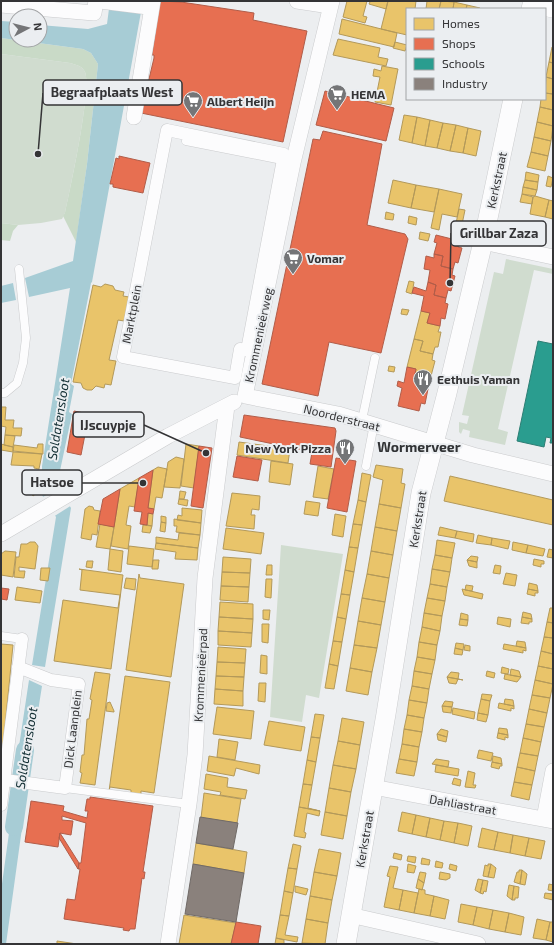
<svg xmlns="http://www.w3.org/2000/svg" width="554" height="945" viewBox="0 0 554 945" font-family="'Exo 2',sans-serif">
  <rect width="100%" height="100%" fill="#eceef0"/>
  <path fill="#d0dccf" d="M1 54 70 63C77 65 82 66 85 72 92 88 70 190 65 213L62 219 41 223 18 225 1 223Z
    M506 259 553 269V274L534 270 498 429 508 432 505 445 469 437 470 431 463 429 461 434 459 432V422L467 424 469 416 462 415 494 272 503 274Z
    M281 545 343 554 319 698 306 695 302 722 270 717Z"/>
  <path fill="#c9dac7" d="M1 38 83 49 91 53 98 64 87 164 76 242 63 216 65 213C70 190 92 88 85 72 82 66 77 65 70 63L1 54Z
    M1 223 18 225 13 231 10 241 1 240Z"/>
  <path fill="#a7ccd5" d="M110 1H143L92 282 91 283 71 384 74 386 69 412 72 414 57 485 71 508 45 667 32 665 56 517 42 495V466L70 288 29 297 25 278 73 261 87 164 98 64 91 53 83 49 16 40H40V25L88 29 107 24Z
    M1 21 16 22V40L1 38Z
    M13 283 16 300 1 303V286Z
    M29 680 42 686 28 775 15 773Z
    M26 799 6 944H1V891L13 804Z"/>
  <path fill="#eceef0" d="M61 487 72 505 53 517 41 498Z"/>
  <path fill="#e9c46a" stroke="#b3995a" d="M347 1H388L386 9 369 4 370 2 367 1 363 16 367 17 365 23 343 17Z
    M388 1H416L415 9H407V35L381 29Z
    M427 1H441L439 9H426Z
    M441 1 454 2 453 9H439Z
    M454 2 467 5 466 9H453Z
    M467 5 480 8V9H466Z
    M342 19 397 33 394 47 339 34Z
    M338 39 380 48 378 57 388 59 386 66 333 55Z
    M395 42 407 45 405 51 393 48Z
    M552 47 553 48V63L549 62Z
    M549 62 553 63V79L546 77Z
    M382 66 398 69 391 105 375 102 380 77 373 76 374 69 381 71Z
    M546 77 553 79V94L545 93Z
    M356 90 366 92 365 98 354 96Z
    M545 93 553 94V110L540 107 541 99H545Z
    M540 107 553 110V126L537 122Z
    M404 115 417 117 412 143 399 140Z
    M417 117 430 120 425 146 412 143Z
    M430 120 443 123 437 148 425 146Z
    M537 122 553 126 551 141 534 137Z
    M443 123 456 125 450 151 437 148Z
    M456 125 468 128 463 153 450 151Z
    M468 128 481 131 476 156 463 153Z
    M534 137 551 141 548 156 531 152Z
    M531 152 548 156 545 171 527 167Z
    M526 172 539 175 538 182 525 180Z
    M548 176 553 178 551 187 546 186Z
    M393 180 416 185 411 208 388 203Z
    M525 180 538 182 537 190 523 187Z
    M416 185 439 189 434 212 411 208Z
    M523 187 537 190 535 196 522 194Z
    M439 189 462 194 457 217 442 214 439 230 431 228Z
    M522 194 533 197 532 204 520 202Z
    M535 196 549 200 545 217 530 214 533 197Z
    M549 200 553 201V219L545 217Z
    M459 209 465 210 460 234 454 233Z
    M386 212 394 214 393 220 385 219Z
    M409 216 417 218 416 225 408 223Z
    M420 232 430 234 428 241 419 239Z
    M409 281 414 282 412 294 406 292Z
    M105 284 113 286 115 290 124 292 123 296 129 297 124 321 118 320 109 360 116 361 111 385 105 384 104 388 96 386 92 390H87L83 388 81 383 73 382 93 285 101 287Z
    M402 309 409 310 407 315 401 314Z
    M421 311 430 313 427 323 440 326 438 332H441L438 347H435L433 354 420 351 423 341 414 339Z
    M414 339 423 341 420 351 433 354 432 360 435 361 431 376 428 375 426 382 414 379 416 369 407 367Z
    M389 366 395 367 394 372 388 371Z
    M1 407H6L5 420H14L13 428H22L21 436 5 435 6 427 1 426Z
    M5 435 15 436 13 447 4 445Z
    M239 442 290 449 288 463 237 455Z
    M1 444 13 447V452L1 450Z
    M38 444H43V454L13 451 14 445 37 448Z
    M186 444 199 446 194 488 181 486Z
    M13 452 42 454 39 469 34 468V466L11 465Z
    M176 457 184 459 180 488 164 487 168 462Z
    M271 461 293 464 290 485 269 482Z
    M376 465 403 469 401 483 405 484 401 508 379 504 383 480 373 477Z
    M318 466 334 469 328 499 313 497Z
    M158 467 167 469 162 498 156 497 154 509 148 508 153 470Z
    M362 473 371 475 366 502 358 500Z
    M450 476 553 500V525L444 501Z
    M139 478 135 507 129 506 126 525 131 526 128 549 111 546 120 489Z
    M33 482 38 492 33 496 27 485Z
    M180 491 186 492 184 499H179Z
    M232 493 260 496 259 510 252 509 251 515H255L254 529 226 526Z
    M179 499 188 500 187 506 178 504Z
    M358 500 366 502 362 525 353 524Z
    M306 501 320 503 318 516 304 514Z
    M379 504 401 508 397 531 375 527Z
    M89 506 93 507 94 510 100 511 97 535 92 534 91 540 81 538 85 509Z
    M182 508 202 510 201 523 177 520 178 515 182 516Z
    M148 513 153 514 152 526 147 525Z
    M335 514 346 516 343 537 332 535Z
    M161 516 166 517V523L161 522Z
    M174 519 201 523 200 535 176 532 177 526H174Z
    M161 522 166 523 165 532 160 531Z
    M100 524 114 527 110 549 96 547Z
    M353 524 362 525 358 548 349 547Z
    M143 525 152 526 150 533 142 532Z
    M375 527 397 531 393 555 371 551Z
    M440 527 457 531 455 538 438 535Z
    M226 528 264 533 261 554 223 549Z
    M457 531 474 534 473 542 455 538Z
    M179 533 200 535 198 548 156 543V537L178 540Z
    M478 535 492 538 491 545 476 543Z
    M492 538 510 541 508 549 491 545Z
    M437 540 455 543 452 558 435 555Z
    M30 542H35L38 546 35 569 19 567V571H25L24 578 14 577 16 557H19L21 544H27Z
    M513 542 528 545 526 553 512 550Z
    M156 543 198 548 197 560 175 559 176 552 155 549Z
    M528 545 545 549 543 556 526 553Z
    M129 546 154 549 152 567 127 564Z
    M349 547 358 548 354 572 345 570Z
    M110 549 123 551 121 572 108 570Z
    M549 549 553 550V558L547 557Z
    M5 551 16 552 13 577 1 575V554Z
    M371 551 393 555 389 578 367 574Z
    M435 555 452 558 450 572 432 569Z
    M471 556 478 557 477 562 467 560Z
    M223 557 251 559 250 573 222 572Z
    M534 559 544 561V564H541V567L533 565Z
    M153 560H159L158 569H152Z
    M467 560 477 562V568L469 566Z
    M87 561H93L92 568 86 567Z
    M267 565H272V575H266Z
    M495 565 501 566 500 574 493 573Z
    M41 568H50L48 581 40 580Z
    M79 569 123 575 111 669 54 661 63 600 118 608 120 595 80 590 82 570Z
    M432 569 450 572 447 587 430 584Z
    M345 570 354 572 350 595 341 594Z
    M222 572 250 573 249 587 221 586Z
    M506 573 517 575 515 586 503 584Z
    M139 574 140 578 184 584 171 677 126 670Z
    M367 574 389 578 385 602 362 598Z
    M126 578 136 579 135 590 124 588Z
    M266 579H272L271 598 265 597Z
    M529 583 537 585 538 591 528 589Z
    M430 584 447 587 445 601 427 598Z
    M466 585 473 586 472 591 465 590Z
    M221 586 249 587 248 602 220 600Z
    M17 587 42 591 40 603 15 600Z
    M462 589 483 594 482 599 464 595Z
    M528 589 538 591V593H535V596L527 594Z
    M341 594 350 595 346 619 337 617Z
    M362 598 385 602 381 625 358 621Z
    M427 598 445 601 442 616 424 613Z
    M220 602 253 604V619L219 617Z
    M550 608H553V623L547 622Z
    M263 610H270L269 620 263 619Z
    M523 612 531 614 532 619 522 617Z
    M424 613 442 616 440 631 422 627Z
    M461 613 468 615V620L460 619Z
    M219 617 253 619 252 633 218 631Z
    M337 617 346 619 342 642 333 641Z
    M498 617 511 619 510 627 497 624Z
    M522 617 532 619V622H529V624L521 623Z
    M460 619 468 620 467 626 459 625Z
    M358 621 381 625 377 648 354 645Z
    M547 622 553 623V638L544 637Z
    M262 624H269L268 643 262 642Z
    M422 627 440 631 437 645 419 642Z
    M218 631 252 633 251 647 218 645Z
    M544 637 553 638V654L541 651Z
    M333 641 342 642 338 666 329 664Z
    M517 641 525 642 526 648 516 646Z
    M419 642 437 645 435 660 417 657Z
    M456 643 464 644 463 650 455 648Z
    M1 644 13 645 1 767Z
    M504 644 526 648V651L523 650V653L503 649Z
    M354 645 377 648 372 672 350 668Z
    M465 645 470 646V651L464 650Z
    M218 647 246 649 245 663 217 662Z
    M455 648 463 650 462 655 454 654Z
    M541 651 553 654V669L538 666Z
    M261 655 267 656V674L260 673Z
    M417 657 435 660 432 674 414 671Z
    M217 662 245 663 244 677 216 676Z
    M329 664 338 666 334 689 325 688Z
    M538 666 553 669V684L535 680Z
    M502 667 509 669 508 674 501 673Z
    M350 668 372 672 368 695 346 691Z
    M511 669 519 671 521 677 510 675Z
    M414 671 432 674 429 689 412 686Z
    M487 671 495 673 494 678 486 676Z
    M95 672 110 674 95 785 80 783 82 773 80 772 82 755H84L87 719H89L92 700 90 699Z
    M451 672 459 673 458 679 447 677Z
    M505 674 510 675 521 677 517 682 504 679Z
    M125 676 170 682 154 793 141 791V795L131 793V790L110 787 109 791Z
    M216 676 244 677 243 691 215 689Z
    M447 677 463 680 458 679 456 684 449 683Z
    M535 680 553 684 550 698 532 695Z
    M259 683H266L265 702 258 701Z
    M412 686 429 689 427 703 409 700Z
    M215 689 243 691V706L214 704Z
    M482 694 492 695 490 701 481 699Z
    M532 695 550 698 547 713 529 709Z
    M481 699 490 701 488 715 478 713Z
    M505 699 513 700 514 706 504 704Z
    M409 700 427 703 424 718 407 715Z
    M445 701 453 702 452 707 442 706Z
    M110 702 114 711V712L106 711 107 703Z
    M499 703 514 706V709L511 708V711L498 708Z
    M442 706 452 707 451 713 443 712Z
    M217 707 254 711 251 739 213 734Z
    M453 708 475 712 474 719 452 714Z
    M529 709 547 713 544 727 526 724Z
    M478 713 488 715 486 722 477 720Z
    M315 714 324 715 320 738 311 737Z
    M407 715 424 718 422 732 404 729Z
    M342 718 364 722 360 745 338 741Z
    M269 721 305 727 301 751 264 745Z
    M526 724 544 727 541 742 523 738Z
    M499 728 507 729 508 735 498 733Z
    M404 729 422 732 419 747 402 744Z
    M441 729 448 731 447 737 437 734Z
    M498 733 508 735V738L505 737V740L497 738Z
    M437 734 447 737 446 742 438 740Z
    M311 737 320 738 316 762 307 760Z
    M523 738 541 742 538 756 520 753Z
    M219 739 238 742 235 760 217 757Z
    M338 741 360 745 356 769 333 765Z
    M402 744 419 747 417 762 399 759Z
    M479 750 493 753 491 761 477 758Z
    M520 753 538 756 535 771 517 767Z
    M209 756 260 765 259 774 236 768 234 776 207 771Z
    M493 756 501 758 502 764 492 762Z
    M399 759 417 762 414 776 396 773Z
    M436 759 449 761 448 767 432 764Z
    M307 760 316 762 312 785 303 784Z
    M492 762 502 764V766H500L499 769 491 767Z
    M333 765 356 769 351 792 329 788Z
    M436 765 459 769 458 776 435 772Z
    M517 767 535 771 532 785 514 782Z
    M468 771 475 773 473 785H476L475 788 465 787Z
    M206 774 228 778 227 787 247 790 245 799 220 795 221 792 204 789Z
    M454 778 461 780 460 786 452 784Z
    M514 782 532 785 529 800 511 796Z
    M303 784 312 785 308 808 320 811 299 807Z
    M329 788 351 792 347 816 325 812Z
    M204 793 241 799 237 823 201 818Z
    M299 807 320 811 319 816 307 813 304 832 306 833 305 838 294 836Z
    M325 812 347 816 343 839 321 835Z
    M402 812 416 815 412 834 398 831Z
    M416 815 430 818 426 837 412 834Z
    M430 818 444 821 440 840 426 837Z
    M444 821 458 823 454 843 440 840Z
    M458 823 472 826 468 846 454 843Z
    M482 828 498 832 494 850 478 847Z
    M498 832 513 835 510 853 494 850Z
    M513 835 529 838 525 856 510 853Z
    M529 838 545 841 541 859 525 856Z
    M196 843 247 852 244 873 193 864Z
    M293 844 301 846 297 869 288 868Z
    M319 849 341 853 337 876 314 872Z
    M394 853 402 855 401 860 393 858Z
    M408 856 416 857 415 863 407 861Z
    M422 858 430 860 429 865 421 864Z
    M436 861 443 863 442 868 435 867Z
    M408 864 416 866 414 873 407 872Z
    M450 864 457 866 456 871 449 869Z
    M488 864H491L488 877 483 876 485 865 488 866Z
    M491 864 496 868 494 878 488 877Z
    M390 866 398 867 393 888 403 890 399 910 384 907 390 877 387 876Z
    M288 868 297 869 293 893 284 891Z
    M519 870H522L520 884 514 882 517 872H519Z
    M522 870 527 874 525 885 520 884Z
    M314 872 337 876 332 900 310 896Z
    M420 872 426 873 424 883 418 879Z
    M440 872 450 874V878L446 880 439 879Z
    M418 879 424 883 422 890 416 888Z
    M478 879 483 880 480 893 475 890Z
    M483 880 488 881 486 892 484 891 483 894 480 893Z
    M549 884 553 885V891L548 890Z
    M509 885 514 886 512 900 507 896Z
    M295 886 308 889 306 895 295 892Z
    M514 886 519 887 518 898H515V900H512Z
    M419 889 425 890V894L434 896 430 916 414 913Z
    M403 890 418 893 414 913 399 910Z
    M284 891 293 893 289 916 280 915Z
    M545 893 553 894V900L544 898Z
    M310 896 332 900 328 923 306 919Z
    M434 896 449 900 445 919 430 916Z
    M461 904 477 907 473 925 458 922Z
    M477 907 493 910 489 929 473 925Z
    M493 910 509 913 505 932 489 929Z
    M509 913 524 917 521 935 505 932Z
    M184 915 236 923 231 944H179Z
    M280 915 289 916 285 935 298 937 297 942 276 938Z
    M306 919 328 923 325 944 302 943Z
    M537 919 550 922 546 940 533 938Z
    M550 922H553V942L546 940Z
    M276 938 284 940V944H275Z
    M57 941 77 944H57Z"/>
  <path fill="#e76f51" stroke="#b15d49" d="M160 1 181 2 254 13 253 20 307 31 283 142 141 113 154 58V55H152Z
    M325 91 394 108 386 141 316 125Z
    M323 131 382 144 367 225 405 234 408 239 381 353 329 342 318 396 262 384 313 139 320 140Z
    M119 156 150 163 143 193 113 187V184H110L116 158 119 159Z
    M436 235 460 241 458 247 462 248 458 263 455 262 453 269 441 266 443 256 434 254 437 243 434 242Z
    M434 254 443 256 441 266 453 269 452 275 455 276 451 291 448 290 446 298 434 295 436 285 428 282 430 270 424 269 426 256 434 258Z
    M428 282 436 285 434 295 446 298 445 303 448 304 445 319 441 318 440 326 427 323 430 313 421 311 424 296 412 293 414 287 426 291Z
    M407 367 416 369 414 379 426 382 425 388 428 389 425 404 421 403 419 411 398 406 402 388 397 386 398 381 404 383Z
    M74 411 89 414 81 455 67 452Z
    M244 415 335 428 336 431 331 467 310 464 312 452 240 437Z
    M199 446 212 448 203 508 191 506Z
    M237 456 262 460 258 481 233 477Z
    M336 458 356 461 347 512 327 508Z
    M153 470 148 508 154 509 153 514 148 513 147 525 140 524 142 512 134 511 139 478Z
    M120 489 114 527 98 524 103 499Z
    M1 588 9 589 7 600 1 599Z
    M90 797 153 806 143 872H145L144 879 142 878 135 929H130L129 931 123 930 124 928 64 919 67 899 75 900 80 869H78L79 863H81L86 823 62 816V820L73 821 71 835 60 833 58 847 25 842 31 801 64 806 63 811 87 818 88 811H85L87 799H90Z
    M60 833 79 863 78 869 59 838Z
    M236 922 261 926 258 944H231Z"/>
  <path fill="#2a9d8f" stroke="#2d7e74" d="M538 341 553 344V443H550L551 438 546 437 544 447 517 441Z"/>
  <path fill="#8a817c" stroke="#706a67" d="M200 817 238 823 233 849 196 843Z
    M193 864 244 873 236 922 185 914Z"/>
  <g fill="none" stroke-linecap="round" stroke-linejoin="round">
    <path stroke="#a7ccd5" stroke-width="18" d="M14 827 25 750"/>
    <defs>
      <path id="service" d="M186 141 287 161
        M1 393H5L17 383 23 363 26 338 19 269
        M362 420 375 358
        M366 466 374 424
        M1 636 22 639
        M65 788 189 804"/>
      <path id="pedestrian" d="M96 2 152 9
        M167 130 284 154 247 350 240 349 235 378 123 357Z
        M5 780 65 788 79 684 51 680 18 667
        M1 805 22 639"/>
      <path id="minor" d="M297 1 330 6
        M1 5 94 13 96 1
        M531 6 553 10
        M134 117 153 1
        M483 242 553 257
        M245 396 293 163 332 1
        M245 396 338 414 473 455 553 474
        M1 534 168 436 234 402
        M373 787 553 821
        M544 819 553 771
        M350 915 478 944
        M168 944 189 804 195 755 205 578 227 406"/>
      <path id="tertiary" d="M531 9 533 1
        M346 944 386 714 421 493 447 393 483 242 513 99"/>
    </defs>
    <use href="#service" stroke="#cacbcd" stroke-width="9"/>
    <use href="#pedestrian" stroke="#cacbcd" stroke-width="13"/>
    <use href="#minor" stroke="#cacbcd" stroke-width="16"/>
    <use href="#tertiary" stroke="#cacbcd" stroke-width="20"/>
    <use href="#service" stroke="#fcfcfd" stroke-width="8"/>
    <use href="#pedestrian" stroke="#fcfcfd" stroke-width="12"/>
    <use href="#minor" stroke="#fcfcfd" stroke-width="15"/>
    <use href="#tertiary" stroke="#fcfcfd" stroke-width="19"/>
  </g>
  <defs>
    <symbol id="supermarket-pin" viewBox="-11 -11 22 30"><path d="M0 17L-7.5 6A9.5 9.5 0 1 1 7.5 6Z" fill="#747577" stroke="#ebeef1"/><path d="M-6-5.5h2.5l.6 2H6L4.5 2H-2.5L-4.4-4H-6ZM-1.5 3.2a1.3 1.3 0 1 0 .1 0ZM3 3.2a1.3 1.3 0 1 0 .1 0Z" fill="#fff"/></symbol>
    <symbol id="restaurant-pin" viewBox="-11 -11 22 30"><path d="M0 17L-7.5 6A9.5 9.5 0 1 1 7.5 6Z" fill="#747577" stroke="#ebeef1"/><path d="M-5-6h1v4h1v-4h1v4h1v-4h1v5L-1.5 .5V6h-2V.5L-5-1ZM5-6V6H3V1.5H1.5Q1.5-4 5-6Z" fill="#fff"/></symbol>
  </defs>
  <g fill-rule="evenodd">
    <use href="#supermarket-pin" x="326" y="83" width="22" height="30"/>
    <use href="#supermarket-pin" x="182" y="90" width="22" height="30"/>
    <use href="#supermarket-pin" x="282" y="247" width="22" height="30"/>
    <use href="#restaurant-pin" x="412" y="368" width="22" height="30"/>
    <use href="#restaurant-pin" x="334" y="437" width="22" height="30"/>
  </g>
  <g text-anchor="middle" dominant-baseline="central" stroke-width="4" stroke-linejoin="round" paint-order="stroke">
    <g font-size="12" font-weight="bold" fill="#343436" stroke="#ebeef1" text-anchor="start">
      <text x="351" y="94">HEMA</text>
      <text x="207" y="101">Albert Heijn</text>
      <text x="307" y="258">Vomar</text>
      <text x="437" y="379">Eethuis Yaman</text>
      <text x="331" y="448" text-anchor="end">New York Pizza</text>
    </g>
    <g font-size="12" fill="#343436" stroke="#ebeef1">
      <text transform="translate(496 180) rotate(-78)">Kerkstraat</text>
      <text transform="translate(131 314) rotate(-79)">Marktplein</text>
      <text transform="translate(258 335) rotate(-78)">Krommenieërweg</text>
      <text transform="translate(342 417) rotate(14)">Noorderstraat</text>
      <text transform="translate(417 519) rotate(-81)">Kerkstraat</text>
      <text transform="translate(200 675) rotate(-87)">Krommenieërpad</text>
      <text transform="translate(72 729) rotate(-83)">Dick Laanplein</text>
      <text transform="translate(463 804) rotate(10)">Dahliastraat</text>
      <text transform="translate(364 839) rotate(-80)">Kerkstraat</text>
    </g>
    <g font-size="13" font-style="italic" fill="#122e33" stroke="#ebeef1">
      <text transform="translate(58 419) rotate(-81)">Soldatensloot</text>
      <text transform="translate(26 748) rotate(-81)">Soldatensloot</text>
    </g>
    <g font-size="14" font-weight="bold" fill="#313335" stroke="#ebeef1">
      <text x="419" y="446">Wormerveer</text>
    </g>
  </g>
  <path fill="none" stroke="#343436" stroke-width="1.5" d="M38 154L43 93M450 283L451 233M206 453L144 425M143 483L82 483"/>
  <g fill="#343436" stroke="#ebeef1" stroke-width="1.5">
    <circle cx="38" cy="154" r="4"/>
    <circle cx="450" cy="283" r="4"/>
    <circle cx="206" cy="453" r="4"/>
    <circle cx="143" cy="483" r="4"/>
  </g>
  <g fill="#ebeef1" stroke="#343436" stroke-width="1.5">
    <rect x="43" y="80" width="139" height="25" rx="4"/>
    <rect x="451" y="221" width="95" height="25" rx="4"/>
    <rect x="73" y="412" width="71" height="25" rx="4"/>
    <rect x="22" y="470" width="60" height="25" rx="4"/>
  </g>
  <g font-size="13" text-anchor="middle" font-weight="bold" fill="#343436">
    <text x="112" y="97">Begraafplaats West</text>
    <text x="499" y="238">Grillbar Zaza</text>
    <text x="108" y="430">IJscuypje</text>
    <text x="52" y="487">Hatsoe</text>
  </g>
  <rect width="554" height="945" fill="none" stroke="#343436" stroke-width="4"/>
  <rect x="406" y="8" width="140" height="92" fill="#ebeef1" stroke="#a2a4a6"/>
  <rect x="414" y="18" width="20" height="12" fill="#e9c46a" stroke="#a2a4a6"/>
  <text x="442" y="28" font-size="12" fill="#343436">Homes</text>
  <rect x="414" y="38" width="20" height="12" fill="#e76f51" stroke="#a2a4a6"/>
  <text x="442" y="48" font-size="12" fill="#343436">Shops</text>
  <rect x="414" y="58" width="20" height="12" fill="#2a9d8f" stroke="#a2a4a6"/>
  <text x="442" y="68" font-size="12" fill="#343436">Schools</text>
  <rect x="414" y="78" width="20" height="12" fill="#8a817c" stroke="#a2a4a6"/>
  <text x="442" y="88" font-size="12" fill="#343436">Industry</text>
  <g transform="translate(28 28) rotate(83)"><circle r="19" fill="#ebeef1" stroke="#a2a4a6"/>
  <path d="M0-3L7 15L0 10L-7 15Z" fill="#747577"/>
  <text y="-6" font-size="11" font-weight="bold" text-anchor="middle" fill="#343436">N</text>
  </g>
</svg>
